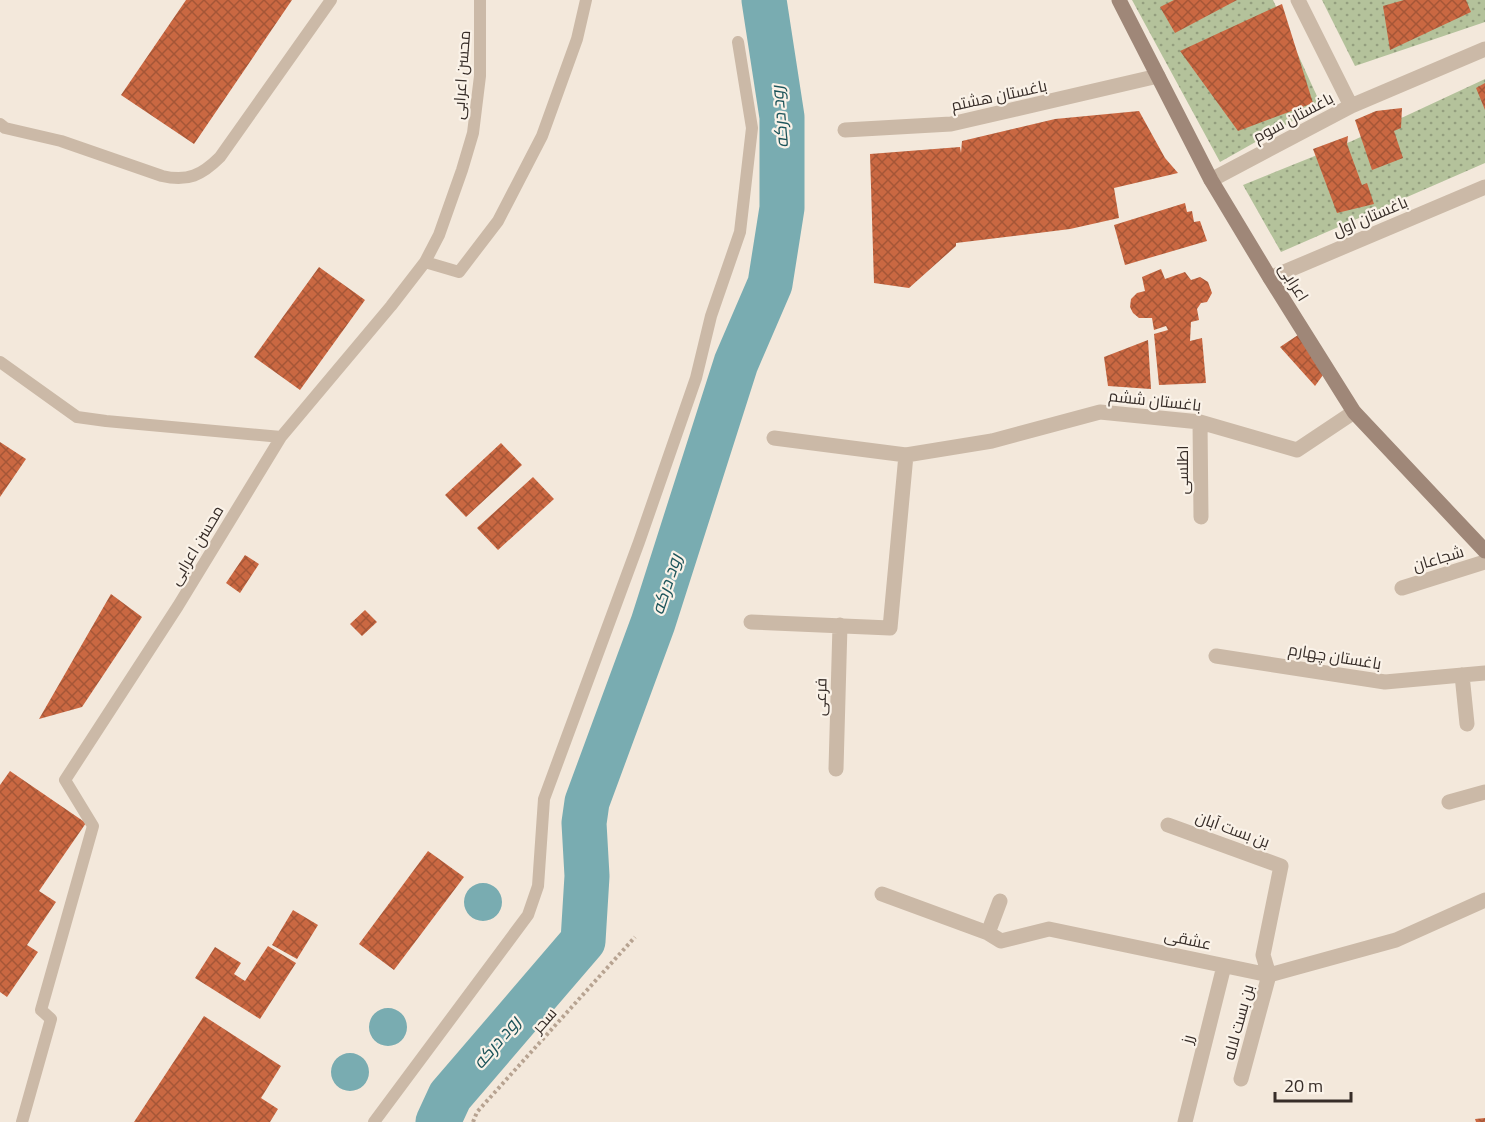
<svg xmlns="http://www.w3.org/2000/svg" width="1485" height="1122" viewBox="0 0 1485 1122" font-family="'Titillium Web',Cairo,sans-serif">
  <defs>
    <pattern id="grass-dots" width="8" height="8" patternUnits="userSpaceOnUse" patternTransform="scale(1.5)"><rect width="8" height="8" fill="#b4c29b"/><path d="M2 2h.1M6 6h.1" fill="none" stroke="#939e7e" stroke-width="1.8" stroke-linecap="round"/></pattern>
    <pattern id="building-cross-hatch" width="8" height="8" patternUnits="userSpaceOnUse" patternTransform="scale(1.5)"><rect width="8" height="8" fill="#ca6842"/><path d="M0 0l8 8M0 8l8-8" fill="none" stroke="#a55637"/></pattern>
  </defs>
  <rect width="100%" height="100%" fill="#f3e8db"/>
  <path fill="url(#grass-dots)" d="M1132 0H1273L1321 105 1220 162Z
    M1322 0H1485V22L1355 66Z
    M1485 79V163L1281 252 1243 185 1352 141Z"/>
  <path fill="#79acb1" d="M464 902a19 19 0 1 1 38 0a19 19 0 1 1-38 0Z
    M369 1027a19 19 0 1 1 38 0a19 19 0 1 1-38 0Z
    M331 1072a19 19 0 1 1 38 0a19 19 0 1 1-38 0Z"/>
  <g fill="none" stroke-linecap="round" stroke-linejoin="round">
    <path stroke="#79acb1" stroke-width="45" d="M438 1122 450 1096 583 941 587 876 584 823 587 802 653 623 736 363 770 284 782 208V117L764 0"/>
  </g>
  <path fill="url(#building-cross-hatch)" d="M186 0H292L194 144 121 95Z
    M1174 0H1237L1175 33 1160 7Z
    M1404 0H1466L1471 12 1390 50 1383 6Z
    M1282 4 1313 103 1238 131 1180 51Z
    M1485 83V110L1476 88Z
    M1402 108 1401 128 1394 131 1403 158 1372 170 1355 120 1376 111Z
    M1139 111 1165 158 1178 173 1114 188 1119 218 1070 229 956 243V246L909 288 874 283 870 154 960 147 961 153 962 141 1055 119Z
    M1348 136 1347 144 1362 185 1367 183 1374 204 1337 213 1313 149Z
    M1185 203 1187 212 1192 211 1194 222 1200 221 1207 241 1125 265 1114 225Z
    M319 267 365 300 300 390 254 357Z
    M1161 269 1165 279 1185 272 1191 280 1200 277 1208 282 1212 293 1207 302 1201 303 1197 309 1199 320 1191 322 1190 341 1202 338 1206 383 1159 385 1154 334 1168 330 1166 326 1154 330 1152 318H1139L1133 313 1130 307 1131 299 1137 293 1145 291 1142 277Z
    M1298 335 1323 375 1315 386 1280 347Z
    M1148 340 1151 389 1108 386 1104 357Z
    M0 442 26 459 0 497Z
    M501 443 522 465 466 517 445 495Z
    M533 477 554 499 498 550 477 528Z
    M245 555 259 564 240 593 226 583Z
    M111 594 142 617 82 707 39 719Z
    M365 610 377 622 362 636 350 624Z
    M10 771 86 823 39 891 56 902 27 945 38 952 7 997 0 992V785Z
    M428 851 464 877 394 970 359 944Z
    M293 910 318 925 297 959 272 945Z
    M268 946 296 963 260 1019 195 978 215 947 241 963 234 974 245 981Z
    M204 1016 281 1066 261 1098 278 1109 270 1122H134Z
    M1485 1118V1122H1476L1475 1119Z"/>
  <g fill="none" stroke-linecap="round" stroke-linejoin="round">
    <path stroke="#b7a391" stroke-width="4" stroke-dasharray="3 3" stroke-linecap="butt" d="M473 1122 477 1112 635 937"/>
    <path stroke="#cbb9a7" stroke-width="12" d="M0 124 5 128 61 141 162 176C188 182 202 175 220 157L331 0
      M425 262 459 272 498 221 542 136 577 39 586 0
      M0 362 77 417 106 421 281 437
      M22 1122 51 1019 41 1010 93 826 65 780 178 606 281 437 391 306 425 262 439 235 462 170 473 133 480 76V0
      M374 1122 528 915 538 886 544 799 639 542 696 378 711 316 740 232 752 128 738 42"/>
    <path stroke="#cbb9a7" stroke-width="15" d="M1351 106 1485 49
      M845 130 951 124 1158 76
      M1211 180 1351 106 1298 0
      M1270 278 1485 187
      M1200 422 1201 517
      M774 438 906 455 992 441 1100 412 1200 422 1297 450 1354 412
      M1402 588 1485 562
      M751 622 890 628 906 455
      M1216 656 1385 682 1485 673
      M1462 675 1467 724
      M836 769 840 625
      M1449 802 1485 792
      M1168 825 1281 866 1263 955 1269 975 1241 1079
      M882 894 988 933 1001 941 1049 929 1269 975 1396 940 1485 900
      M988 933 1000 901
      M1185 1122 1224 966"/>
    <path stroke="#9f8778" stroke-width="15" d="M1119 0 1211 180 1270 278 1354 412 1485 551"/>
  </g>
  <g text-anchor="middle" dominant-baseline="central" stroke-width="4.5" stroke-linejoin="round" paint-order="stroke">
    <g font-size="16" fill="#372d28" stroke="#faf2e8">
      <text transform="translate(461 75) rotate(-86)">محسن اعرابی</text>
      <text transform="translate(999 95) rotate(-12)">باغستان هشتم</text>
      <text transform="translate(1293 117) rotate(-28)">باغستان سوم</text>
      <text transform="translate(1370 216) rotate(-23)">باغستان اول</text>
      <text transform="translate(1294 282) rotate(58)">اعرابی</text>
      <text transform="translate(1155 400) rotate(6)">باغستان ششم</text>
      <text transform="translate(1182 470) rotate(-90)">اطلسی</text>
      <text transform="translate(196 545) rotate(-59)">محسن اعرابی</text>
      <text transform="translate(1438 558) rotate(-17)">شجاعان</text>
      <text transform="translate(1335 656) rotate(9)">باغستان چهارم</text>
      <text transform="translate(820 697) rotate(-88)">فرعی</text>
      <text transform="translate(1233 829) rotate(20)">بن بست آبان</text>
      <text transform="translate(1188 939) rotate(12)">عشقی</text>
      <text transform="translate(544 1020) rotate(-48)">سحر</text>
      <text transform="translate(1238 1022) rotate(-75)">بن بست لاله</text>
      <text transform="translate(1187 1039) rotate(-76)">رز</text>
    </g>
    <g font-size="18" font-style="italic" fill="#1c545a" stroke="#faf2e8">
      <text transform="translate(779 117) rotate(-95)">رود درکه</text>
      <text transform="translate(666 584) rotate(-72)">رود درکه</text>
      <text transform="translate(496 1042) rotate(-50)">رود درکه</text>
    </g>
  </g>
  <path d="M1275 1092v9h76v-9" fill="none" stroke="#372d28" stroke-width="3"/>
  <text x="1284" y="1092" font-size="18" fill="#372d28" stroke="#faf2e8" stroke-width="4.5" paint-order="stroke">20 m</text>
</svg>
